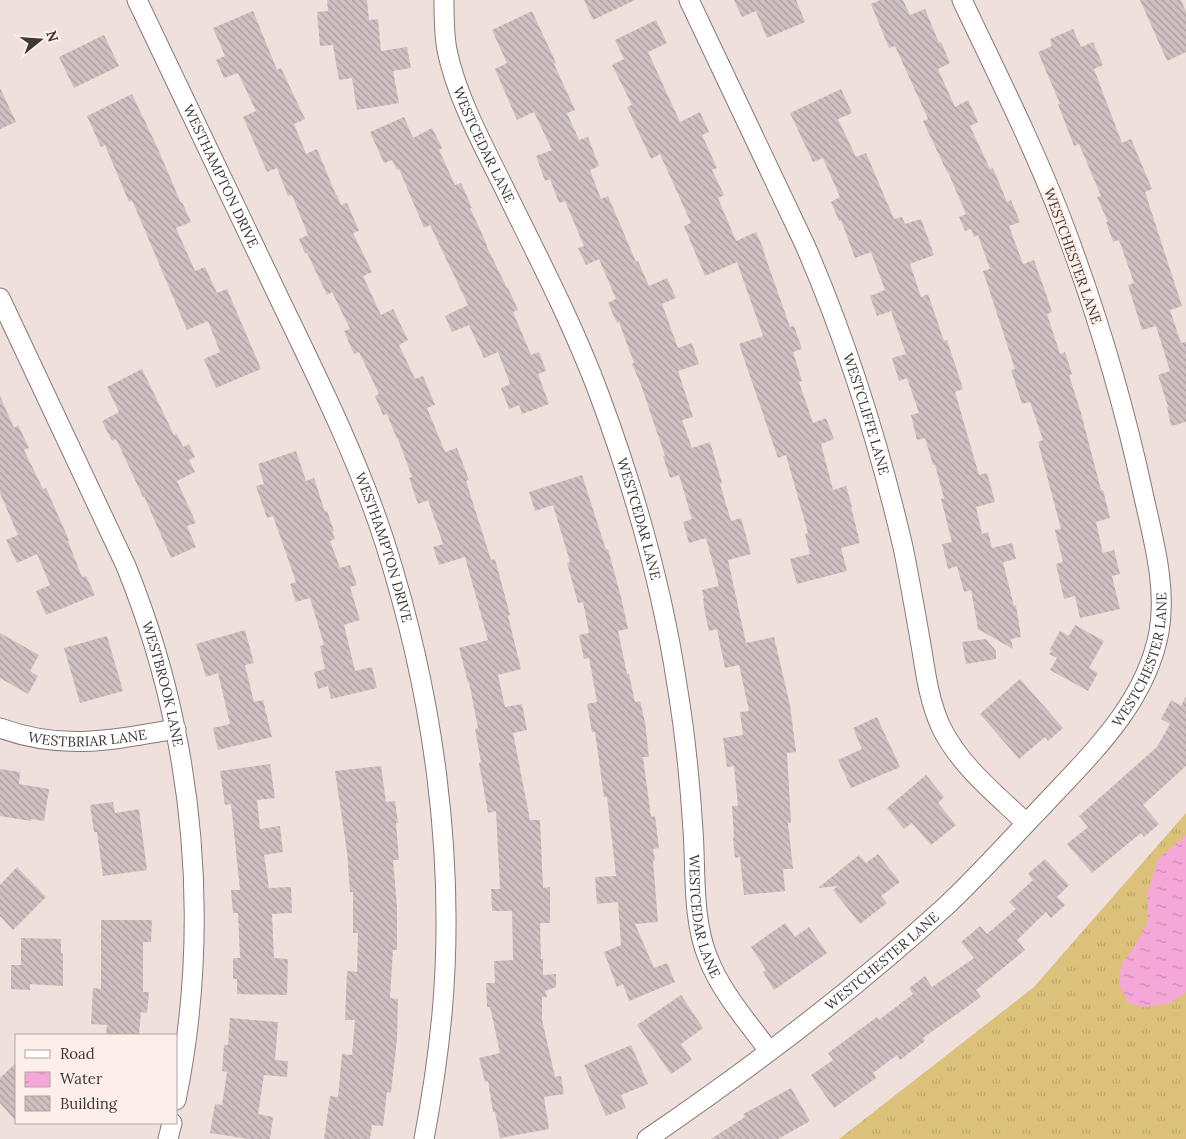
<svg xmlns="http://www.w3.org/2000/svg" width="1186" height="1139" viewBox="0 0 1186 1139" font-family="Lora,serif">
  <defs>
    <pattern id="grass-tufts" width="24" height="20" patternUnits="userSpaceOnUse" patternTransform="scale(1.25)"><rect width="24" height="20" fill="#dbc17a"/><path d="M3 7l-1-3M5 7V3M7 7l1-3M15 17l-1-3M17 17v-4M19 17l1-3" fill="none" stroke="#bda66a"/></pattern>
    <pattern id="water-ripples" width="26" height="14" patternUnits="userSpaceOnUse" patternTransform="scale(1.25)"><rect width="26" height="14" fill="#f5a8d8"/><path d="M2 4q2-2 4 0t4 0M15 11q2-2 4 0t4 0" fill="none" stroke="#c88ab0"/></pattern>
    <pattern id="building-back-hatch" width="6" height="6" patternUnits="userSpaceOnUse" patternTransform="scale(1.25)"><rect width="6" height="6" fill="#cfc0c2"/><path d="M-1 5l2 2M0 0l6 6M5-1l2 2" fill="none" stroke="#a99d9e"/></pattern>
  </defs>
  <rect width="100%" height="100%" fill="#f0e0dc"/>
  <path fill="url(#grass-tufts)" d="M1186 813V1139H839L1034 987Z"/>
  <path fill="url(#water-ripples)" d="M1186 835V992L1171 1003 1144 1007 1128 1003 1119 984 1121 965 1132 950 1147 923V894L1158 859Z"/>
  <path fill="url(#building-back-hatch)" d="M327 0H367L369 20 378 19 381 51 407 47 411 68 393 71 399 103 357 110 352 78 339 80 333 45 320 46 317 12 328 11Z
    M584 0H635L593 20Z
    M734 0H796L805 22 767 38 756 11 742 17Z
    M880 0H903L910 15 925 9 939 43 941 42 950 63 938 69 955 107 968 100 978 122 970 126 990 169 993 168 1007 202 1011 200 1020 222 1009 226 1023 264 1034 260 1047 297 1052 312 1047 314 1060 354 1065 352 1072 374 1069 375 1081 413 1101 490H1103L1110 518 1096 522 1103 553 1114 550 1120 574 1112 576 1120 609 1080 618 1075 596 1064 599 1056 564 1063 562 1055 530 1061 529 1038 442 1043 440 1030 402 1022 404 1011 370 1015 369 988 286 983 271 990 269 978 235 974 237 971 229 965 231 959 217 966 214 948 172H947L923 121 928 119 895 46 889 48 871 4Z
    M1140 0H1181L1186 12V52L1167 61Z
    M253 11 277 70 281 68 305 119 294 124 306 154 317 149 336 195H337L341 205 347 203 359 231 353 233 372 272 363 276 381 315 393 309 408 340 399 345 415 379 423 376 435 405 427 408 445 452 457 448 469 480 466 481 491 560 495 559 510 615 508 616 521 669 498 675 505 707 522 704 527 730 513 733 530 820H540L543 888 550 887V923H540L541 959H543V975L556 974V987L545 991 547 997H542V1020L555 1077 561 1076 564 1094 544 1097 549 1129 500 1138 495 1112H493L488 1081 485 1082 479 1058 500 1053 490 1007H487L486 983H495L494 961 513 960 512 911H492L491 889H500L496 811 488 813 479 763 481 762 475 729 478 728 469 682 468 683 459 648 488 640 465 557 439 565 433 547 443 544 428 500 418 504 409 478 412 477 398 439H397L387 414 383 415 375 396 379 394 359 352 354 354 344 331 350 329 332 292 327 295 307 253H305L299 239 308 235 292 195 288 196 277 168 267 172 243 117 256 111 238 73 224 78 216 60 225 56 213 28Z
    M532 11 556 63 554 64 575 110 567 113 579 140 588 137 599 166 590 170 601 199 608 196 636 262 638 261 649 286 667 278 676 298 662 304 678 348 692 343 699 364 678 371 693 417 682 420 692 448 710 442 722 483 720 484 731 521 741 518 751 554 728 560 746 643 774 637 790 705 796 752 787 753 791 823H788L793 869H783L785 891 744 895 740 857 735 858 733 838 734 837 732 806H738L734 766 727 767 723 738 743 735 740 712 749 711 739 665 725 668 717 629 709 631 705 613 703 599 704 598 702 590 719 586 706 538 689 543 683 522 692 519 679 475 670 478 663 456H665L641 385 632 364 634 363 619 322 617 323 608 303 616 299 599 259 586 265 578 248 584 246 565 201 559 203 550 179 545 181 536 156 552 150 534 112 517 120 495 69 507 63 492 30Z
    M656 20 667 43 648 52 680 122 700 112 709 132 702 135 717 168 712 170 724 195 718 198 736 241 756 232 764 250H763L790 327 794 326 802 349 793 352 802 381 799 382 813 423 826 418 834 439 821 444 833 490 846 486 852 506 851 507 860 543 841 548 847 571 797 584 790 559 810 554 805 534 808 533 786 455 778 458 739 344 763 336 737 262 705 276 684 226 691 223 660 154 651 159 627 107 632 105 612 65 624 59 615 40Z
    M1073 29 1081 47 1093 42 1103 65 1094 69 1122 143 1131 139 1152 189 1145 192 1182 306 1170 310 1181 343 1186 342V422L1171 426 1167 407H1168L1158 375 1170 371 1156 326 1142 330 1128 285 1134 283 1119 240 1113 242 1106 222H1108L1097 197 1101 196 1079 144 1074 146 1058 104H1060L1038 52 1052 46 1050 39Z
    M104 35 119 66 74 88 59 57Z
    M0 88 16 122 0 129Z
    M841 89 852 113 838 119 856 157 866 153 894 219 902 217 905 224 921 219 934 255 910 264 921 297 928 294 944 341 947 340 963 389 955 392 979 475 987 473 995 502 976 507 982 534 988 532 992 548 1012 543 1016 559 1003 562 1014 606 1016 605 1021 637 1011 639 1013 649 978 629 971 590 964 592 957 566 948 569 942 544 952 542 941 499 944 498 935 465H933L925 438 917 440 911 415 919 413 907 378 899 381 892 358 906 354 891 311 877 316 870 296 885 290 871 252 855 258 841 220 839 221 831 202 840 197 823 158 813 162 790 113Z
    M132 94 158 149 181 203 182 202 191 222 176 228 195 271 205 267 217 293 227 289 261 369 216 388 204 359 220 352 208 321 187 330 132 200 129 202 105 145 101 147 87 116Z
    M404 117 413 138 432 128 442 148 439 150 455 185 461 183 472 208H470L487 245H486L507 288H508L518 310 513 312 531 355 539 352 546 371 538 374 549 404 522 414 519 405 509 409 501 388 510 384 498 352 484 358 469 325 452 332 445 316 468 305 430 225 424 228 399 169 397 170 392 160 384 163 370 132Z
    M142 369 174 435 177 434 183 447 189 444 195 457 189 460 195 472 177 481 196 523 187 526 196 547 171 558 144 496 143 497 116 439 112 441 102 421 119 412 107 387Z
    M0 396 14 428 18 425 29 448 24 450 43 489 46 488 69 540 68 541 82 577 86 576 95 595 46 615 36 591 50 585 37 554 17 563 6 540 18 535 0 493Z
    M296 451 306 481 314 478 325 512 327 511 334 531 332 532 335 539 330 541 340 568 350 565 357 585 350 587 360 620 344 625 355 671 372 667 377 688 331 699 328 686 318 689 314 672 325 669 320 646 324 645 310 598 296 602 290 584 296 582 273 516 267 518 256 486 264 484 258 464Z
    M582 475 606 550 608 549 621 597 628 629 618 631 627 674H629L635 702 640 701 645 722 649 757H643L651 817 655 816 659 848 653 849 655 860 653 861 658 922 635 924 654 968 667 963 675 982 629 1001 623 984 617 987 604 952 621 945 618 902 597 904 595 877 616 876 607 797H604L595 732H592L587 704 597 702 589 658 584 659 579 635 589 633 583 602 578 603 567 563 570 562 553 505 535 511 529 492Z
    M1075 625 1104 641 1089 668 1098 673 1088 691 1050 670 1057 658 1049 654 1053 650 1049 651 1060 631 1069 636Z
    M245 630 254 663 245 665 254 702 263 700 272 737 218 750 213 728 230 724 218 673 206 677 196 644Z
    M0 633 39 655 30 671 38 676 28 694 0 678Z
    M107 636 123 691 80 703 64 648Z
    M986 639 996 651V659L966 664 962 642Z
    M1020 679 1063 728 1048 741 1045 737 1019 759 980 714Z
    M1186 696V766L1143 805 1159 824 1144 837 1141 833 1092 873 1067 844 1088 827 1079 816 1157 747 1170 724 1161 719 1171 700 1181 706Z
    M877 717 900 767 851 788 838 760 862 749 853 728Z
    M270 764 275 798 257 800 260 829 280 826 283 852 264 855 269 888 291 887 292 913 272 914 274 958 288 959 287 995 237 994V979H233V958H240L238 913H233L231 890H240L231 804 225 805 220 771Z
    M381 766 386 802 395 801 398 823H396L399 860H393L397 906V950H393L390 998 398 999 397 1039 391 1093 387 1092 383 1126 372 1125 370 1139H324L330 1096 338 1097 342 1054 352 1055 355 1020H345L347 971 357 972 358 933H353V892H350L347 852 335 771Z
    M0 769 20 772 19 784 49 789 44 821 31 819V821L0 816Z
    M926 775 944 797 938 803 956 825 931 845 912 823 904 829 887 808Z
    M113 802 115 813 139 809 147 870 103 876 97 832H94L90 805Z
    M878 854 900 882 881 896 887 903 860 924 833 890 838 886 818 888 859 855 866 863Z
    M1045 859 1069 885 1057 897 1065 905 1051 918 1046 912 1017 940 1025 950 976 990 981 997 923 1038 925 1041 900 1060 897 1055 873 1073 876 1078 834 1108 811 1075 833 1060 828 1053 877 1017 879 1020 913 994 909 988 925 976 932 987 974 958 961 942 980 926 987 934 1016 909 1009 902 1033 880 1028 874Z
    M17 867 46 897 13 930 0 916V885Z
    M101 920H152L151 942H143V992H149L147 1013 141 1012 139 1035H106L107 1025 91 1024 93 988 101 989Z
    M785 923 795 937 809 927 827 953 774 990 763 972 766 970 751 947Z
    M21 938 61 939V953L63 954V986L30 984V990L11 989V965H21Z
    M681 995 703 1028 681 1044 692 1060 671 1074 637 1025Z
    M230 1018 278 1022 275 1060 288 1061 287 1077 264 1075 258 1114 273 1117 270 1139H249L210 1133 215 1104 222 1105 227 1072 222 1071 224 1045H228Z
    M631 1045 648 1084 621 1095 626 1108 606 1116 584 1065Z
    M16 1063V1121L0 1103V1078Z
    M791 1088 810 1121 778 1139H711L745 1117 743 1114Z"/>
  <g fill="none" stroke-linecap="round" stroke-linejoin="round">
    <defs>
      <g id="street">
        <path id="s1" d="M137 0C185 100 232 200 280 300 318 379 358 459 385 543 433 694 456 856 442 1014 438 1056 432 1097 424 1139"/>
        <path id="s2" d="M444 0C444 17 444 34 447 50 457 100 488 154 510 200 541 263 574 327 599 394 634 488 662 586 677 685 685 733 690 782 693 830 696 871 692 919 708 958 721 992 747 1021 769 1051"/>
        <path id="s3" d="M689 0 805 245C847 342 879 444 903 547 910 581 916 616 922 651 926 677 930 703 941 727 960 766 996 794 1026 823"/>
        <path id="s4" d="M0 298 126 566C147 618 164 673 175 728 200 849 201 979 176 1100"/>
        <path id="s5" d="M0 728C63 751 112 740 176 729"/>
        <path d="M168 1139 172 1123"/>
        <path id="s6" d="M647 1139C751 1068 853 991 946 906 979 875 1008 842 1039 810 1088 757 1145 706 1159 632 1167 586 1153 539 1143 493 1123 400 1095 307 1061 218 1032 143 996 72 962 0"/>
      </g>
    </defs>
    <use href="#street" stroke="#877a76" stroke-width="21"/>
    <use href="#street" stroke="#fff" stroke-width="19"/>
  </g>
  <g text-anchor="middle" dominant-baseline="central" stroke-width="5" stroke-linejoin="round" paint-order="stroke">
    <g font-size="14" fill="#3d3735" stroke="#fdeee9">
      <text stroke="none"><textPath href="#s2" startOffset="152">WESTCEDAR LANE</textPath></text>
      <text stroke="none"><textPath href="#s1" startOffset="195">WESTHAMPTON DRIVE</textPath></text>
      <text transform="translate(1073 256) rotate(70)">WESTCHESTER LANE</text>
      <text stroke="none"><textPath href="#s3" startOffset="451">WESTCLIFFE LANE</textPath></text>
      <text stroke="none"><textPath href="#s2" startOffset="558">WESTCEDAR LANE</textPath></text>
      <text stroke="none"><textPath href="#s1" startOffset="601">WESTHAMPTON DRIVE</textPath></text>
      <text stroke="none"><textPath href="#s6" startOffset="699">WESTCHESTER LANE</textPath></text>
      <text stroke="none"><textPath href="#s4" startOffset="420">WESTBROOK LANE</textPath></text>
      <text stroke="none"><textPath href="#s5" startOffset="89">WESTBRIAR LANE</textPath></text>
      <text stroke="none"><textPath href="#s2" startOffset="962">WESTCEDAR LANE</textPath></text>
      <text stroke="none"><textPath href="#s6" startOffset="295">WESTCHESTER LANE</textPath></text>
    </g>
  </g>
  <rect x="15" y="1034" width="162" height="90" fill="#fdeee9" stroke="#b0a5a1"/>
  <rect x="25" y="1050" width="25" height="8" fill="#ffffff" stroke="#b0a5a1"/>
  <text x="60" y="1059" font-size="15" fill="#3d3735">Road</text>
  <rect x="25" y="1072" width="25" height="15" fill="url(#water-ripples)" stroke="#b0a5a1"/>
  <text x="60" y="1084" font-size="15" fill="#3d3735">Water</text>
  <rect x="25" y="1096" width="25" height="15" fill="url(#building-back-hatch)" stroke="#b0a5a1"/>
  <text x="60" y="1109" font-size="15" fill="#3d3735">Building</text>
  <g transform="translate(40 40) rotate(73)" stroke="#fdeee9" stroke-width="4" paint-order="stroke">
  <path d="M0-4L9 19L0 12L-9 19Z" fill="#3d3735"/>
  <text y="-8" font-size="14" font-weight="bold" text-anchor="middle" fill="#3d3735">N</text>
  </g>
</svg>
